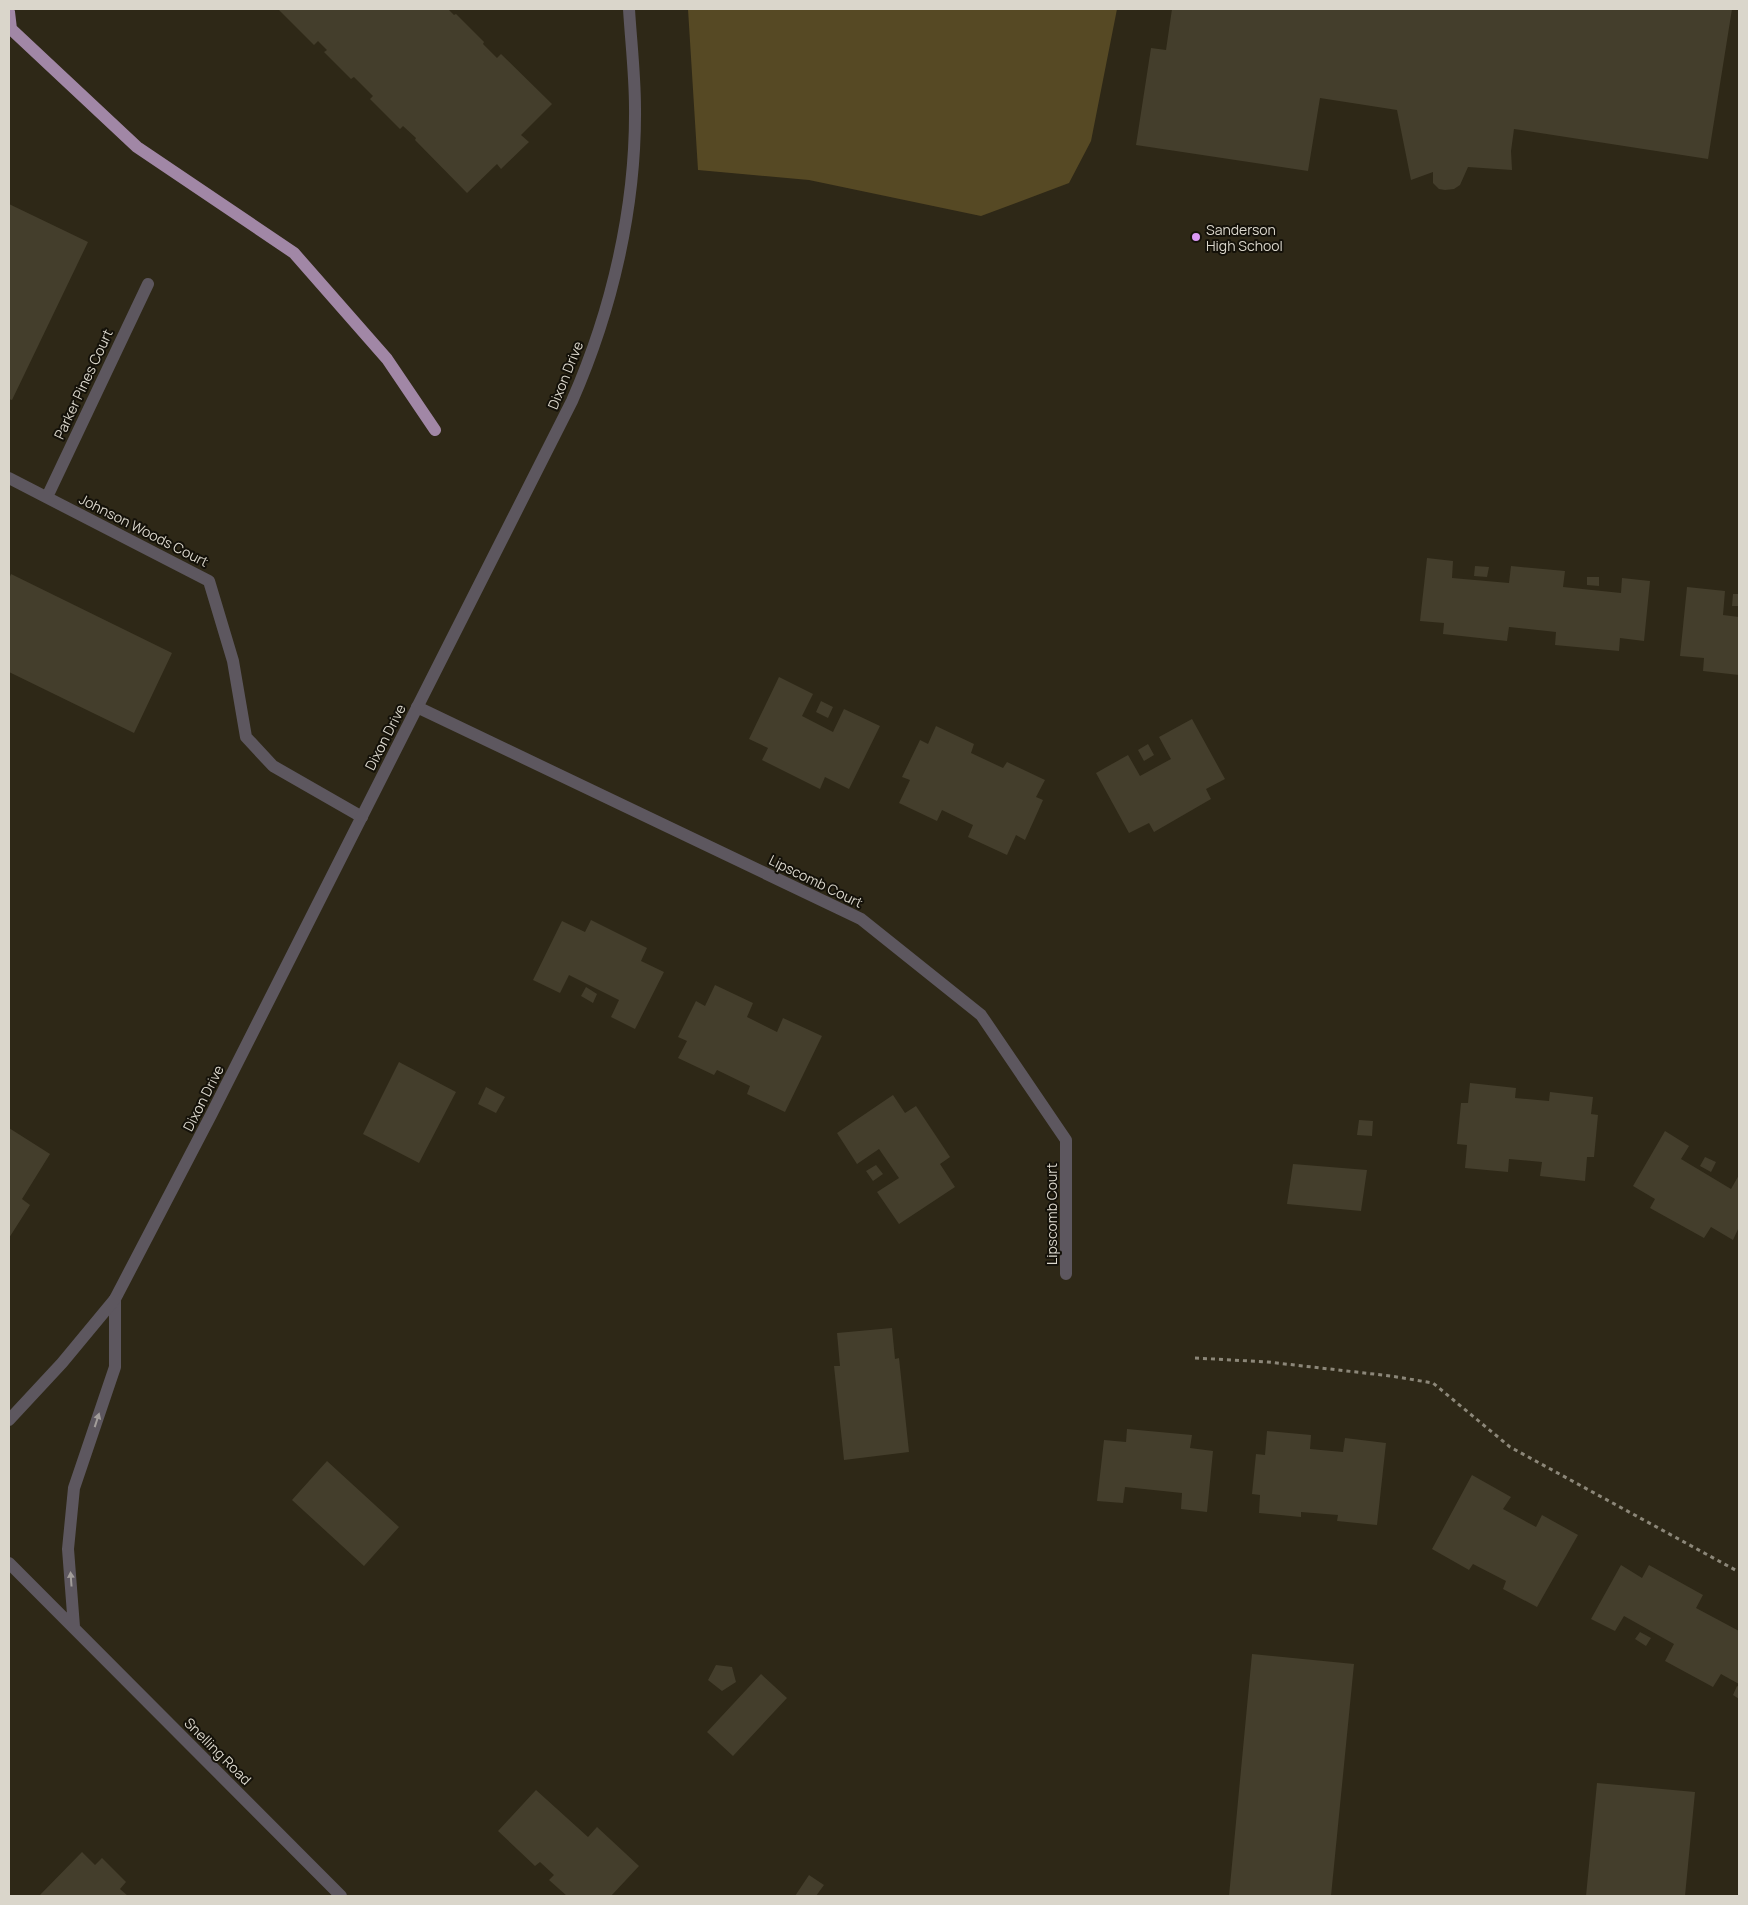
<svg xmlns="http://www.w3.org/2000/svg" width="1748" height="1905" viewBox="0 0 1748 1905" font-family="Manrope,sans-serif">
  <rect width="100%" height="100%" fill="#2e2817"/>
  <path fill="#564924" d="M688 9H1117L1091 141 1069 183 981 216 809 180 698 170Z"/>
  <g fill="none" stroke-linecap="round" stroke-linejoin="round">
    <path stroke="#a187a6" stroke-width="12" d="M9 12 11 29 137 147 294 253 387 359 435 430"/>
  </g>
  <path fill="#443e2c" d="M278 9H448L454 15 456 14 484 42 483 44 497 58 501 54 552 104 521 135 529 142 501 169 497 164 467 193 415 140 416 138 403 126 400 129 370 99 373 96 354 77 351 79 324 52 327 50 318 41 314 45Z
    M1172 9H1732L1708 159 1514 129 1511 151 1512 170 1468 167 1460 185 1454 189 1445 190 1439 189 1433 183V172L1411 180 1397 110 1320 98 1308 171 1136 145 1151 48 1166 50Z
    M9 204 88 242 12 400 9 399Z
    M1427 558 1453 561 1452 578 1509 583 1511 566 1565 571 1563 587 1621 593 1622 578 1650 581 1644 641 1620 638 1619 651 1555 645 1556 632 1509 627 1507 641 1443 634 1444 623 1420 621Z
    M1475 566 1489 567 1487 577 1474 576Z
    M11 574 172 653 134 733 9 672V579Z
    M1587 577H1599V586L1587 585Z
    M1687 587 1725 591 1723 615 1739 617V675L1703 671 1704 658 1680 656Z
    M1733 594H1739V606H1732Z
    M779 677 813 694 802 716 833 732 844 709 880 726 849 789 825 777 820 789 762 760 768 748 749 739Z
    M821 701 833 707 828 718 816 712Z
    M1192 719 1225 779 1206 789 1211 799 1154 832 1149 823 1129 833 1096 773 1128 755 1140 776 1171 759 1159 737Z
    M936 726 974 744 971 753 1003 768 1007 762 1045 780 1036 797 1043 800 1025 840 1016 835 1007 855 968 837 973 825 942 810 937 821 899 803 910 780 902 777 920 740 928 744Z
    M1148 744 1154 755 1144 761 1138 750Z
    M591 920 647 948 641 961 664 972 635 1029 611 1017 619 1000 569 975 560 993 533 980 562 921 585 932Z
    M715 985 753 1003 747 1017 777 1032 783 1018 822 1036 785 1112 747 1094 750 1086 717 1070 714 1075 678 1058 687 1041 678 1037 696 1001 705 1006Z
    M586 987 597 994 593 1003 581 996Z
    M399 1062 456 1092 419 1163 363 1134Z
    M1470 1083 1516 1088 1515 1098 1549 1101 1550 1092 1593 1097 1591 1114 1598 1115 1594 1157H1587L1585 1181 1540 1176 1542 1162 1509 1159 1508 1172 1465 1168 1467 1145 1457 1144 1461 1103H1468Z
    M486 1087 505 1097 496 1113 478 1104Z
    M893 1095 905 1113 916 1106 950 1157 940 1164 955 1187 899 1224 877 1192 899 1178 879 1149 857 1164 837 1133Z
    M1359 1120 1373 1121 1372 1136 1357 1135Z
    M9 1128 50 1154 22 1199 30 1205 9 1238Z
    M1665 1131 1689 1146 1681 1159 1731 1189 1739 1175V1227L1733 1240 1711 1227 1704 1238 1650 1208 1655 1199 1633 1186Z
    M1705 1157 1716 1162 1711 1172 1700 1166Z
    M1293 1164 1367 1170 1361 1211 1287 1204Z
    M876 1165 883 1174 873 1181 866 1171Z
    M892 1328 895 1359 899 1358 909 1452 844 1460 834 1366H840L837 1333Z
    M1127 1429 1192 1435 1190 1448 1213 1451 1207 1512 1181 1509 1182 1493 1125 1487 1123 1503 1097 1501 1104 1440 1126 1442Z
    M1267 1431 1311 1435 1310 1449 1343 1452 1345 1438 1386 1443 1377 1525 1337 1521 1338 1515 1301 1512V1517L1259 1513 1260 1495 1252 1494 1256 1454 1265 1455Z
    M327 1461 399 1527 364 1566 292 1500Z
    M1472 1475 1511 1497 1503 1509 1536 1527 1542 1515 1578 1535 1537 1607 1503 1589 1506 1581 1473 1564 1469 1570 1432 1549Z
    M1621 1565 1642 1578 1649 1565 1703 1595 1696 1608 1739 1631V1684L1721 1674 1713 1687 1665 1661 1674 1644 1624 1616 1615 1631 1591 1619Z
    M1640 1632 1651 1638 1646 1646 1635 1639Z
    M1252 1654 1354 1664 1331 1896H1229Z
    M716 1665 732 1667 736 1682 722 1691 708 1680Z
    M761 1674 787 1698 733 1756 707 1732Z
    M1737 1686 1739 1687V1699L1733 1695Z
    M1597 1783 1695 1792 1685 1896H1586Z
    M536 1790 588 1837 597 1827 639 1866 611 1896H567L549 1880 554 1875 540 1862 535 1866 498 1831Z
    M82 1852 95 1865 102 1858 126 1882 120 1889 128 1896H39Z
    M809 1875 824 1885 816 1896H795Z"/>
  <g fill="none" stroke-linecap="round" stroke-linejoin="round">
    <path stroke="#8c8779" stroke-width="3" stroke-dasharray="4 4" stroke-linecap="butt" d="M1195 1358 1268 1362 1391 1376 1433 1383 1510 1447 1739 1572"/>
    <path stroke="#5d575f" stroke-width="12" d="M9 478 209 581 233 661 246 737 273 766 362 817
      M47 497 148 284
      M417 707 861 919 981 1015 1066 1140V1274
      M9 1563 341 1896
      M74 1627 68 1549 74 1488 115 1367V1299"/>
    <path stroke="#5d575f" stroke-width="12" d="M9 1420 62 1363 115 1299 211 1115 572 401C612 310 636 207 635 108 635 75 631 42 629 9"/>
  </g>
  <defs><path id="oneway-solid" d="M-6-.8H1V-3.2L6.5 0L1 3.2V.8H-6Z" transform="scale(1.25)"/></defs>
  <g fill="#a29d9a">
    <use href="#oneway-solid" transform="translate(97 1420) rotate(-72)"/>
    <use href="#oneway-solid" transform="translate(71 1579) rotate(-94)"/>
  </g>
  <circle fill="#db99f5" stroke="#141109" stroke-width="2" cx="1196" cy="237" r="5"/>
  <g text-anchor="middle" dominant-baseline="central" stroke-width="4" stroke-linejoin="round" paint-order="stroke">
    <g font-size="14" fill="#dad6cb" stroke="#141109" text-anchor="start">
      <text x="1206" y="229">Sanderson<tspan x="1206" dy="16">High School</tspan></text>
    </g>
    <g font-size="14" fill="#dad6cb" stroke="#141109">
      <text transform="translate(565 375) rotate(-68)">Dixon Drive</text>
      <text transform="translate(83 384) rotate(-65)">Parker Pines Court</text>
      <text transform="translate(144 530) rotate(27)">Johnson Woods Court</text>
      <text transform="translate(385 737) rotate(-63)">Dixon Drive</text>
      <text transform="translate(816 881) rotate(26)">Lipscomb Court</text>
      <text transform="translate(203 1098) rotate(-63)">Dixon Drive</text>
      <text transform="translate(1051 1214) rotate(-90)">Lipscomb Court</text>
      <text transform="translate(218 1751) rotate(45)">Snelling Road</text>
    </g>
  </g>
  <rect width="1748" height="1905" fill="none" stroke="#dad6cb" stroke-width="20"/>
</svg>
